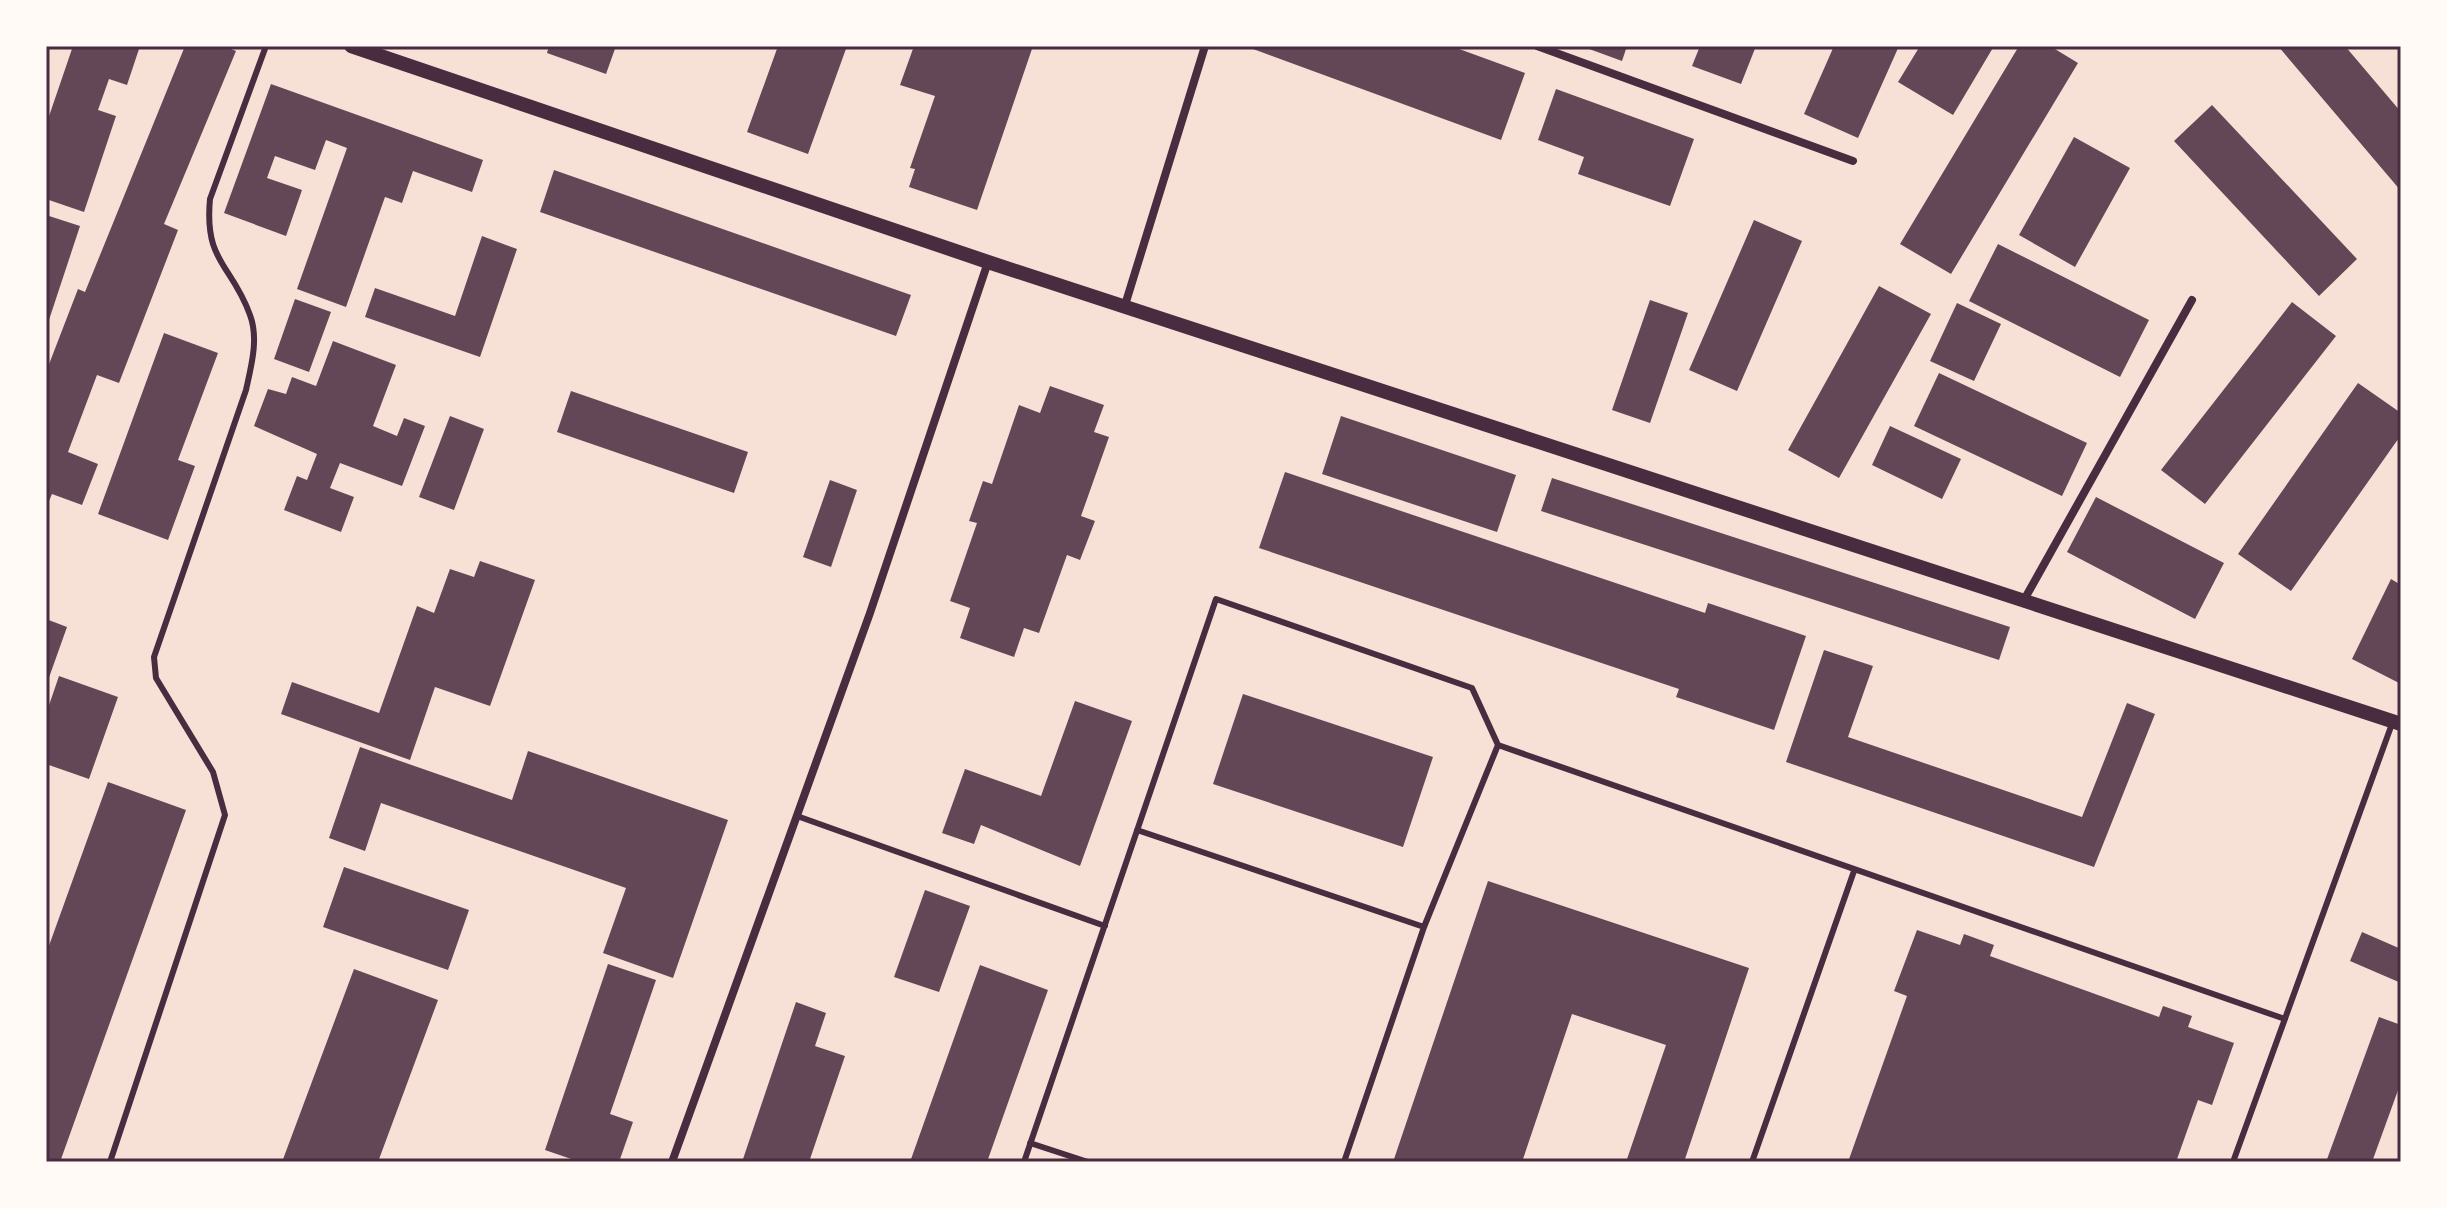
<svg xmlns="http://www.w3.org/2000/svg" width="2447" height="1208" viewBox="0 0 2447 1208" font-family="Bitter,serif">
  <rect width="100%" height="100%" fill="#f7e1d7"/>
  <path fill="#644757" d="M73 46H140L127 85 109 79 98 110 116 116 84 212 46 199V125Z
    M185 46H224L236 51 164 224 178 230 119 383 97 375 68 452 98 464 82 505 52 494 46 508V372L78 289 85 292Z
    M549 46H616L606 74 547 53Z
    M778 46H847L808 154 747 132Z
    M914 46H1033L977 210 909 187 915 169 910 168 935 96 900 85Z
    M1245 46H1451L1525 73 1501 140Z
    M1581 46H1627L1622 61Z
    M1700 46H1756L1741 84 1692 66Z
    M1834 46H1899L1858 138 1804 114Z
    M1920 46H1994L1953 115 1898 82Z
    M2019 46H2050L2078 63 1951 274 1900 244Z
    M2278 46H2345L2401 112V191Z
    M271 84 483 160 472 192 413 171 402 203 385 197 346 307 297 289 347 148 326 140 315 170 275 156 267 178 302 190 286 236 224 213Z
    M1556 89 1694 139 1670 206 1578 174 1584 157 1538 140Z
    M2212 105 2357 259 2319 296 2174 141Z
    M2074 137 2130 168 2075 267 2019 235Z
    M554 170 911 295 896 336 540 212Z
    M46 215 80 226 47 326H46Z
    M1754 220 1802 241 1737 391 1689 370Z
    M482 236 517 249 480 357 365 317 375 288 455 316Z
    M1998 244 2149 320 2120 377 1969 301Z
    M1879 286 1931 314 1839 478 1788 450Z
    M295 299 331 312 309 372 274 359Z
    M1650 300 1688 313 1650 423 1612 410Z
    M2292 302 2336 336 2205 504 2161 470Z
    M1957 303 2001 324 1974 381 1930 361Z
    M164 333 218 353 178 460 195 466 168 540 98 514Z
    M333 341 396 365 373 426 397 436 404 418 425 426 402 486 340 463 330 488 354 497 341 532 284 510 297 476 307 480 317 454 254 426 268 389 286 394 292 377 316 386Z
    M1939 373 2087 443 2062 496 1914 426Z
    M2358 383 2401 413V435L2291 591 2238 554Z
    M1050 386 1104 405 1094 432 1109 437 1081 516 1095 521 1080 560 1067 555 1039 633 1024 628 1014 657 960 638 970 608 950 601 977 523 969 521 983 481 992 484 1019 405 1040 413Z
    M571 391 748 452 734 493 557 432Z
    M450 416 484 429 454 510 419 497Z
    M1341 416 1516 475 1497 532 1322 474Z
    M1890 426 1961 459 1942 499 1872 465Z
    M1285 472 1705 613 1708 603 1806 636 1774 730 1676 697 1679 689 1259 548Z
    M1552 478 2010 627 1999 660 1541 511Z
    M830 480 857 490 831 567 803 557Z
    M2096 497 2224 563 2195 619 2067 552Z
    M480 561 535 580 490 706 435 687 410 760 281 714 292 682 379 713 417 606 434 613 450 569 474 577Z
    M2391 579 2401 585V684L2352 659Z
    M46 619 67 627 46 686Z
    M1824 650 1873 666 1848 737 2082 817 2127 703 2155 714 2094 867 1786 762Z
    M59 676 118 697 89 779 46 764V714Z
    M1243 694 1433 757 1403 847 1213 784Z
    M1075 701 1132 721 1080 866 981 825 974 844 942 833 965 769 1041 796Z
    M360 747 512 800 528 751 728 820 673 978 603 953 626 888 381 803 365 851 329 838Z
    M108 782 186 810 60 1162H46V954Z
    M344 867 469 910 448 970 323 927Z
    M1488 881 1749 968 1684 1162H1626L1666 1045 1572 1014 1522 1162H1393Z
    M925 890 970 906 939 992 894 977Z
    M1917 930 1960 945 1964 934 1994 945 1990 956 2159 1017 2163 1006 2192 1016 2188 1027 2234 1043 2212 1105 2198 1100 2176 1162H1848L1907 996 1894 991Z
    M2362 932 2401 949V983L2350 961Z
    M608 964 656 980 610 1114 633 1122 619 1162H580L545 1150Z
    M980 965 1048 990 987 1162H910Z
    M354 969 438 1000 378 1162H282Z
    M796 1002 826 1013 815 1046 845 1056 809 1162H742Z
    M2379 1017 2401 1025V1082L2372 1162H2326Z"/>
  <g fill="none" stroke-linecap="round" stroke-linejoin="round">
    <path stroke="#4a2c40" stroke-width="6" d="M797 816 1105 926
      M1137 830 1424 927
      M1030 1143 1088 1162
      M110 1162 225 815 213 772 156 678 154 657 246 390C251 367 259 339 250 315 232 264 204 263 210 199L266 46
      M1024 1162 1216 599 1472 688 1498 745 2285 1019
      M1344 1162 1424 927 1498 745
      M1752 1162 1854 871
      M2233 1162 2393 721"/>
    <path stroke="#4a2c40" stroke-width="8" d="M1537 46 1853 161
      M1125 305 1205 46
      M2024 600 2192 300
      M672 1162 870 613 988 262"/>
    <path stroke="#4a2c40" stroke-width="14" d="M351 46 988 262 2401 724"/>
  </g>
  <rect width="2447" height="1208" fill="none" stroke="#fffaf5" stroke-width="96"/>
  <rect x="48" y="48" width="2351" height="1112" fill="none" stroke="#4a2c40" stroke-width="3"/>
</svg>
